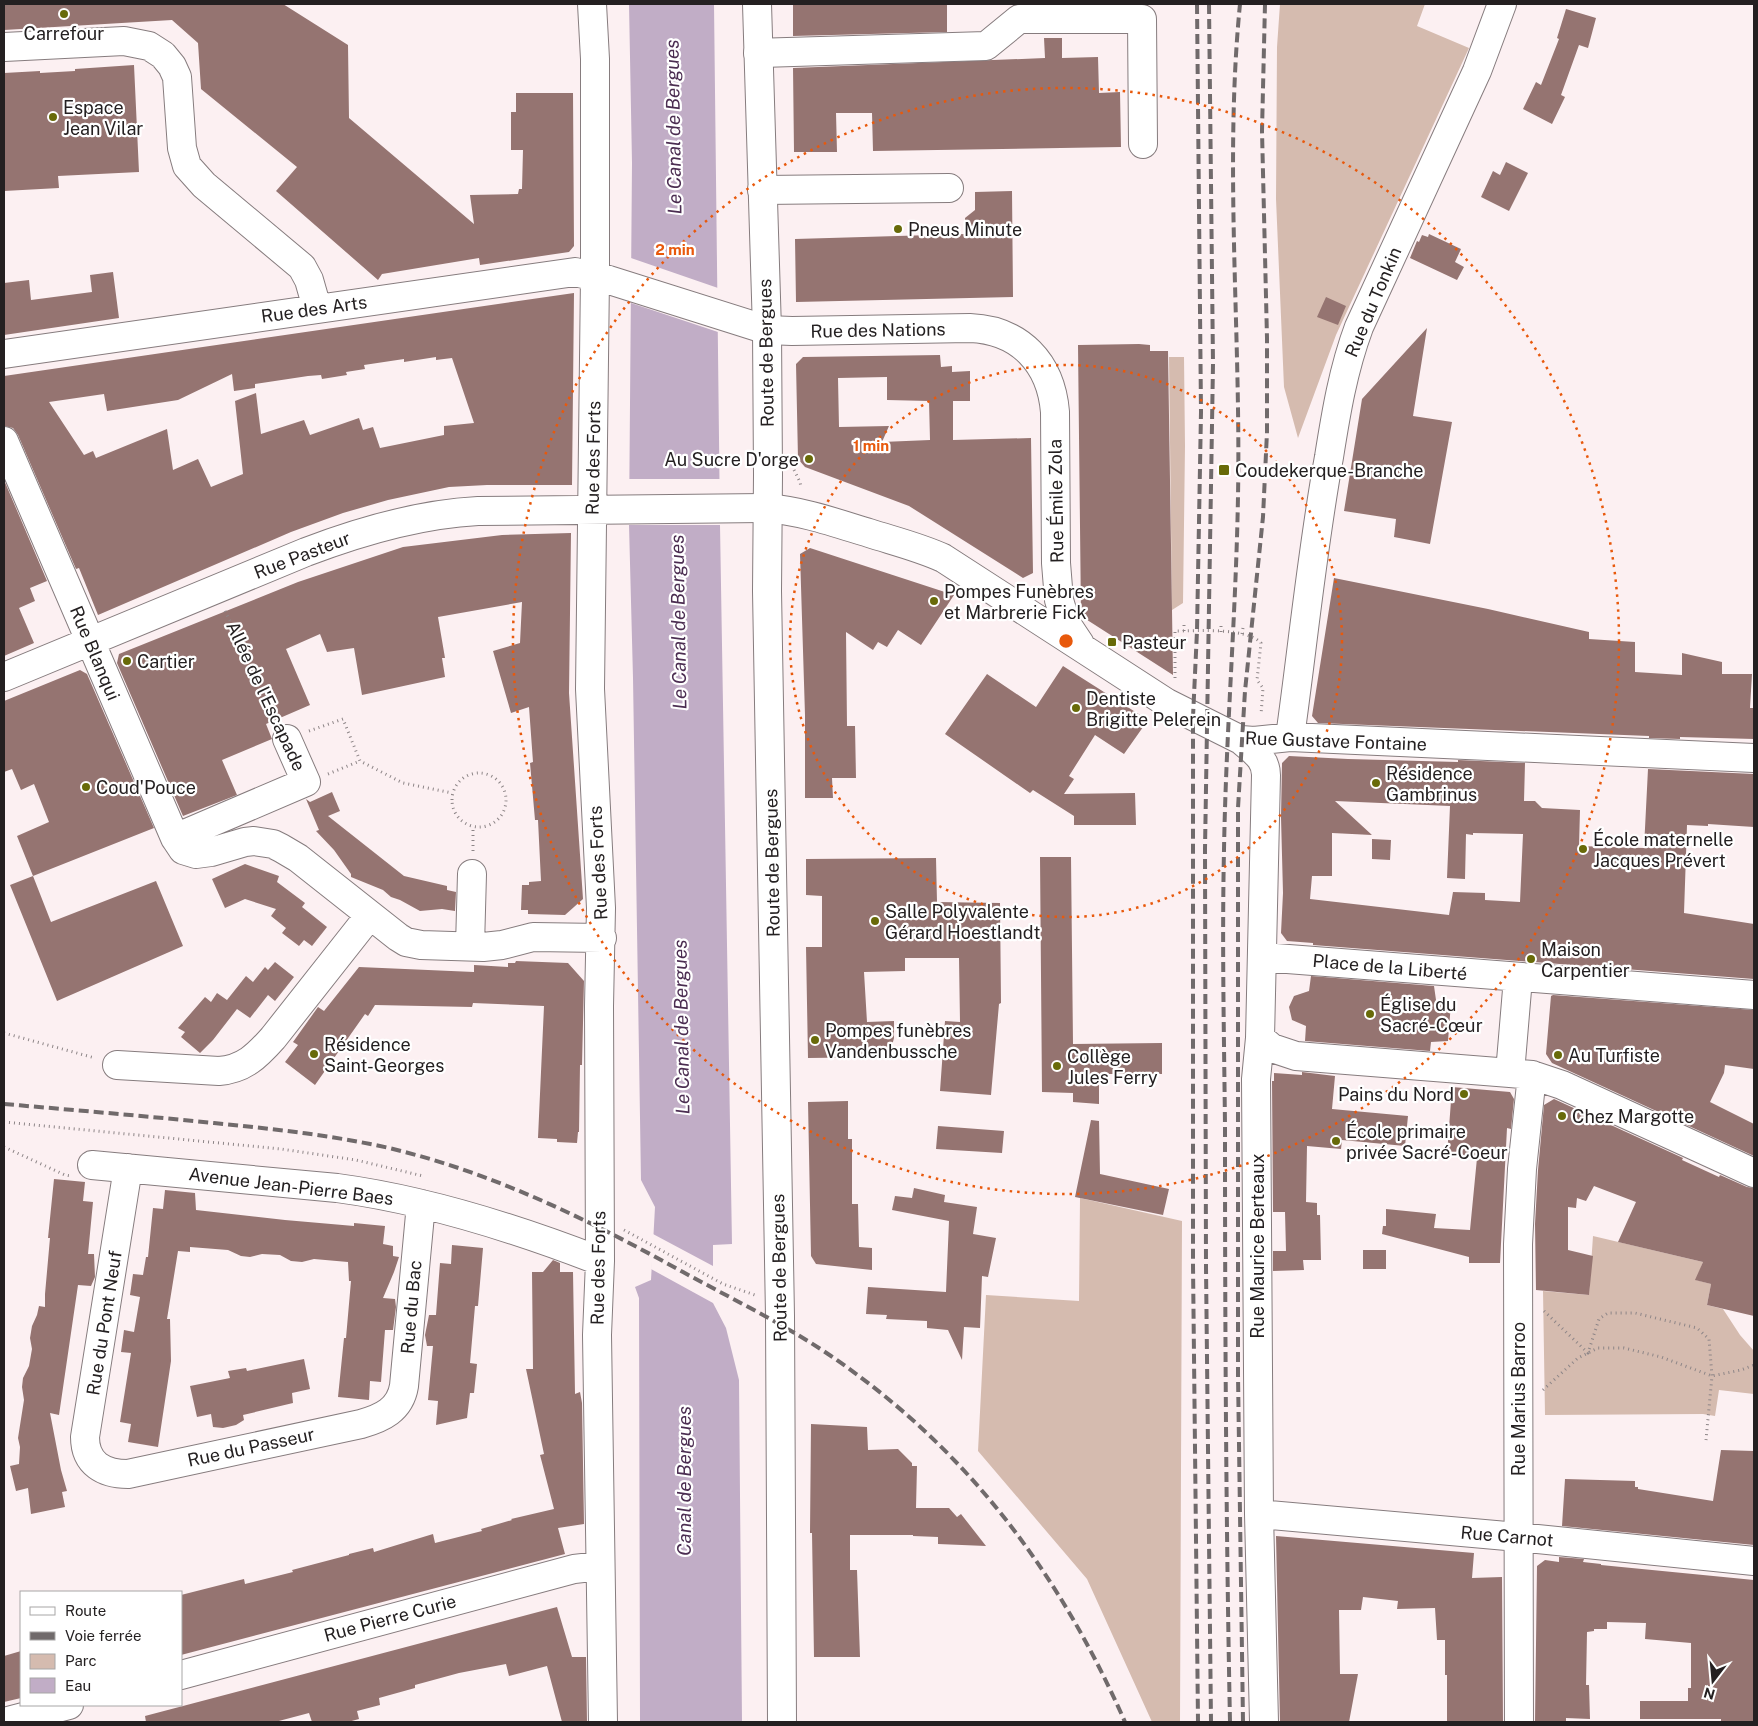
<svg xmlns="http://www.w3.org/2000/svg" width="1758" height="1726" viewBox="0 0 1758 1726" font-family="'Public Sans',sans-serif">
  <rect width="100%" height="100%" fill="#fcf0f2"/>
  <path fill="#d5bbaf" d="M1280 4H1425L1417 26 1469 48 1336 335 1298 438 1284 387 1276 199 1277 47Z
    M1169 357H1184L1185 446 1183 603 1172 610Z
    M1080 1198 1182 1221 1180 1722H1152L1087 1579 978 1451 986 1295 1079 1301Z
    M1593 1236 1703 1262 1696 1280 1711 1284 1707 1305 1723 1309 1740 1335 1754 1351V1394L1719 1390 1715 1416 1703 1414 1545 1415 1543 1291 1589 1295Z"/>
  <path fill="#c1adc6" d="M629 4H714L720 525 732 1244 713 1245V1303L726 1328 739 1380 742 1722H640L639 1298 635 1287 651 1280 655 1207 641 1180 633 678 629 525 632 163Z"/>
  <path fill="#fcf0f2" d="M631 258 718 288V332L631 303Z
    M629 479H720V525H629Z
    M653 1234 713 1266V1303L651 1269Z"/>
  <path fill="#957471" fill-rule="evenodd" d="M4 4H283L348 45 349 118 474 224 470 195 518 194 519 189H522L523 150H511V112H516V93H573L574 246 569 252 480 265 479 258 382 274 378 280 276 191 297 167 201 89 198 43 172 20 4 30Z
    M793 4H947V32L793 36Z
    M1566 9 1596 18 1588 48 1579 45 1561 95 1565 97 1552 124 1523 109 1536 82 1541 85 1559 39 1557 38Z
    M1044 38H1062V58L1098 57 1099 93 1120 92 1121 147 873 151 872 113H836L837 152H794L793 68 1045 58Z
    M134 65 139 172 58 176 59 188 4 191V73L40 71V73L75 71V69Z
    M1506 162 1528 173 1509 211 1481 197 1493 171 1500 175Z
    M1012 191 1013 297 796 302 795 239 966 234 965 218 975 210V192Z
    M1429 234 1461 249 1455 262 1464 267 1457 280 1410 258 1417 241 1419 242 1422 235 1428 237Z
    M113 272 119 318 4 335V283L29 280 31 300 92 292 90 275Z
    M574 293 572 485H487L449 487 388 500 343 513 291 532 98 615 79 568 76 569 18 435 13 428 4 426V376ZM436 357V360L452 358 474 423 444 426V435L380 448 373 427 363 430 359 418 310 435 304 420 261 434 256 393 235 401 243 474 211 487 198 459 173 470 167 429 96 458 93 451 84 455 49 402 104 394 107 411 178 400 232 374 234 391 255 388V384L308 376 321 375 322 379 347 375 346 372 365 369 364 365 404 359V362Z
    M1326 297 1346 306 1338 325 1317 317Z
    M1427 328 1413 416 1452 422 1430 544 1394 537 1396 519 1344 511 1362 399Z
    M1139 344 1150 345V351H1168L1173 675 1081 616 1078 345Z
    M940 355 941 367 952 366V372L970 371V401H953V440L1031 438 1033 573 1023 578 909 506 805 467 798 459 796 364 803 357ZM887 377V400L929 401 930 440 882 442 889 426 839 427 838 378Z
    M4 480 47 581 30 588 35 601 19 608 34 643 4 656Z
    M571 533 569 693 583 899 565 915 528 914V910H521L522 885H529V882L541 881 538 820H535L530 763 533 762 529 707 511 713 493 651 520 643 522 602 438 617 445 658H442L445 677 362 695 354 648 327 652 320 634 286 649 310 705 266 724 272 739 222 760 237 795 183 816 117 663 119 654 298 582 403 547 502 535Z
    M810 548 954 595 921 645 898 630 887 647 878 642 873 650 846 632 847 726H855L856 778H832L833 798H805V715L800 554Z
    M1334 578 1488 609 1589 632V639L1635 642V672L1682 675V653L1722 662V674H1752L1750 708H1754V739L1680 737V739L1649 738V736L1318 723 1312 716Z
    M1063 666 1148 720 1124 754 1095 735 1069 776 1074 779 1064 794 1135 793 1136 825H1074V816L1033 790 1030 793 945 734 987 674 1036 707Z
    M80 670 87 674 154 828 33 876 17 836 49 822 34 784 21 790 12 769 4 772V701Z
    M1289 756 1348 759 1458 762V760L1525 763 1524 801H1535L1542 808 1580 810 1579 846 1644 848 1648 769 1754 774V827L1708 824V826L1687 825 1684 913 1754 924V979L1313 945V943L1287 941 1281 933 1283 893 1281 817 1282 763ZM1335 801 1450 806 1447 878 1465 879 1466 834 1473 835V833L1523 834 1520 902 1485 900V893L1453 892 1449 915 1310 899 1312 876H1332V833L1372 835Z
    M332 792 340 811 328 816 404 876 447 886V890L456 892 455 911 442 909 420 911 400 900 391 897 383 890 351 877V874L334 850 316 831 319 830 306 799 310 802Z
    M1372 839 1391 840 1390 860 1372 859Z
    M1040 857H1071L1073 1044 1162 1043V1074H1099V1104L1073 1102V1093L1042 1092Z
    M936 858 937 902 1000 903 1001 1003 999 1004 991 1095 940 1091 945 1021 960 1022 959 958H905V971L864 972 867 1022 894 1021V1038L889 1057 808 1058 806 947H822V896L806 895V859Z
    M245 864 279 876 277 882 305 903 302 907 327 927 312 946 304 940 299 946 282 933 286 928 271 916 276 909 245 899 225 908 212 879Z
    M33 876 51 922 156 881 183 946 57 1001 10 885Z
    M516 961 568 963 584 981 582 1065H580L579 1132H578L577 1143 557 1142V1139L538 1138 544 1006 473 1003 472 1007 375 1005 368 1016 365 1014 315 1085 285 1062 298 1045 293 1042 318 1007 324 1011 359 967 474 972V965L508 967V963H515Z
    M275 962 294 977 275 1001 268 995 250 1018 237 1009 213 1040 200 1053 181 1037 185 1032 178 1028 205 997 211 1002 217 993 227 1000 246 976 253 982 265 967 268 970Z
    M1311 976 1434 986 1436 1000 1451 1003 1448 1041 1431 1042 1430 1051 1305 1041 1306 1026 1292 1020 1289 1007 1294 996 1309 991Z
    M1553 995 1754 1010V1069L1725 1065 1724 1073 1710 1102 1754 1124V1156L1552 1063 1546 1054 1551 996Z
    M1302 1072 1335 1076 1332 1109 1408 1116 1405 1146 1342 1140 1341 1149 1307 1146 1306 1202 1317 1203V1215H1320L1321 1260H1303L1304 1270 1273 1271V1251H1286L1285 1212H1273L1272 1081H1274V1073L1302 1075Z
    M1452 1087 1510 1092 1514 1099 1511 1129 1507 1128 1500 1263H1469V1257L1382 1234 1383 1226H1386V1209L1436 1214 1434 1228 1470 1230 1477 1158 1447 1155Z
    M1554 1099 1683 1158 1682 1160 1719 1177 1720 1175 1747 1187 1754 1188V1316L1707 1305 1711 1284 1695 1280 1703 1262 1618 1242 1636 1202 1594 1186 1586 1201 1577 1198 1576 1208 1568 1207V1250L1593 1256 1589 1295 1536 1290 1535 1224 1538 1170 1544 1105Z
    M848 1101V1139H852V1204H858L859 1247 872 1248V1270L816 1264 811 1256 808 1102Z
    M1091 1120 1099 1121 1100 1174 1169 1189 1163 1215 1075 1197Z
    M938 1126 1004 1131 1002 1153 936 1149Z
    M54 1179 85 1182 83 1201 93 1202 88 1254H94L95 1277 91 1286 78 1285 59 1415 50 1413 61 1470 67 1491 62 1492 65 1507 31 1514 28 1488 16 1491 10 1466 19 1464 20 1447 18 1438 24 1400 22 1387 23 1378 29 1366 32 1349 30 1338 32 1326 37 1315 39 1306 45 1307V1294L50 1238H48Z
    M914 1188 945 1195 944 1202 977 1207 973 1234 996 1238 988 1277 982 1276 980 1328 964 1327 962 1360 948 1330 927 1328V1321L886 1319 887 1315 866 1314 868 1287 946 1292 949 1221 892 1210 895 1196 912 1198Z
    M165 1190 195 1193 196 1210 285 1220 354 1226V1223L385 1226 383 1244 393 1246V1256L399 1257 394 1272 383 1298 395 1299 396 1307 393 1330H385L381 1382 370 1381 369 1400 338 1397 344 1338H346L351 1281H349L348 1262 314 1259 302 1262 291 1261 280 1255 262 1254 250 1257 241 1256 228 1250 190 1247V1252L178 1251 167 1319H170L171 1361 158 1447 128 1442 131 1424 120 1422 131 1353 121 1352 124 1330 134 1332 140 1297 130 1295 133 1274 143 1275 146 1257H148L153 1208 163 1209Z
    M452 1245 483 1248 478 1306H475L470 1363 477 1364 474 1393H470L467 1418 436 1425 438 1401 428 1400 433 1346H427L425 1335 429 1315H436L440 1263 451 1264Z
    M1363 1250H1386V1269H1363Z
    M553 1260 560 1263V1272H573L575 1394 580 1392 582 1403 584 1524 558 1528 565 1554 181 1655V1595L244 1579 245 1584 293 1572 292 1570 349 1555V1554L373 1548 374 1552 433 1534 435 1543 482 1531 481 1529 512 1520 511 1519 554 1509 540 1455 544 1454 526 1369H533L532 1272H543Z
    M304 1359 310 1389 292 1393 293 1403 243 1415 244 1420 236 1425 223 1428 213 1427 211 1414 197 1417 190 1386 230 1378 228 1371 246 1368 247 1371Z
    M811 1424 867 1427 868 1450 898 1449 912 1463V1466H917L916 1508H949L957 1517 961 1514 986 1546 938 1544V1537L913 1536V1535H850V1570H857L860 1657H814L812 1533H810Z
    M1721 1450 1754 1451V1545L1562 1526 1565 1479 1635 1481V1487H1638V1489L1713 1501Z
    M1276 1536 1474 1553 1472 1578 1502 1577 1503 1722H1447V1675H1445V1640H1437L1435 1608 1397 1609 1398 1601 1363 1597 1361 1610H1339L1340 1674H1358L1349 1722H1280Z
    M1559 1557 1584 1559 1583 1562 1601 1564V1565L1754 1580V1722H1721V1719H1640V1701H1688V1688H1691V1643L1645 1639 1646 1623 1607 1622V1629H1594V1631L1587 1632 1586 1685H1589L1590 1719 1566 1718V1722H1535L1537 1566 1545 1560 1559 1562Z
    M557 1607 572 1657H586L587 1722H562L547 1666 509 1676 506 1664 459 1673 415 1685V1688L379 1698 380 1705 357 1711 359 1719 348 1722H312L309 1713 275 1722H146L145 1716Z
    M21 1651V1698L4 1702V1656Z"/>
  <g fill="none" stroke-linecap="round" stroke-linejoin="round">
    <defs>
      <path id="minor" d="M592 4 595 59V276L590 689 601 908 599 1006 600 1261 597 1335 603 1722
        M4 47 124 41 149 46 163 55 172 66 177 77 182 148 187 166 204 185 302 267 309 280 317 308
        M758 53 986 46 1019 19H1142L1143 144
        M762 190 949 188
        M4 354 575 272 609 280 767 330 792 331 970 328C1020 330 1051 363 1055 412L1056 563 1059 600 1066 623 1080 644
        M4 441 175 838 183 850 196 854 211 852 245 842 254 841 273 844 281 848 298 858 398 937 406 942 421 945 483 947 502 945 533 937 602 938
        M4 677 306 552C361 531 420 514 478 511L767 508C802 511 836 523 869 533 894 541 919 547 943 558L1167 703 1241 740 1254 741 1290 737 1754 758
        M1290 737C1303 644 1312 550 1329 457 1336 413 1343 370 1359 327L1477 71 1502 4
        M1241 740C1253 751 1266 758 1266 775L1260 1038 1256 1079 1259 1514 1264 1722
        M175 838 306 782 287 739
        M470 946 472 874
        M1262 957 1754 995
        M1260 1038 1272 1048 1296 1056 1510 1073 1532 1075 1562 1085 1754 1173
        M117 1065 219 1071C244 1069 257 1056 273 1038L370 915
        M1510 1073 1518 978
        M92 1165 337 1188C427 1200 515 1228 600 1261
        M128 1168 85 1437C85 1464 104 1474 128 1474L361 1424C382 1418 400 1410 404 1386L421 1204
        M1259 1514 1518 1537 1754 1561
        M181 1675 574 1569 600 1566
        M4 1722 69 1705
        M1519 1722 1518 1244 1522 1169 1532 1075"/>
      <path id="major" d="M757 4 767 330 768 475 767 591 780 1316 782 1722"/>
    </defs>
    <use href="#minor" stroke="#867c7e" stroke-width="30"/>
    <use href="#major" stroke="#867c7e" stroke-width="30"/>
    <path stroke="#8d8587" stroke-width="3" stroke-dasharray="1 4" stroke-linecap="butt" d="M794 470 800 482 801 487
      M225 611 277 718
      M1184 625V631
      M1221 626V632
      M1242 634 1243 628
      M1175 678V631C1197 631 1246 627 1261 643L1257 680 1263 688 1261 715
      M309 731 343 719 360 761 403 783 452 793
      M452 800a27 27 0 1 1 54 0a27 27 0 1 1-54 0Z
      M328 774 360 761
      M473 851V827
      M4 1033 95 1058
      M4 1122 281 1149 356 1160 423 1176
      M4 1147 65 1175 71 1176
      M624 1230 723 1284 755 1295
      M1544 1311 1588 1353 1599 1319 1608 1313H1635L1697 1328 1709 1339 1712 1376 1706 1440
      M1543 1390 1578 1358 1598 1348H1624L1661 1357 1712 1376 1741 1370 1754 1365"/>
    <use href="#minor" stroke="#fff" stroke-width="28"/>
    <use href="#major" stroke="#fff" stroke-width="28"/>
    <path stroke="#706a6b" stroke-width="4" stroke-dasharray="10 5" stroke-linecap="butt" d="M1197 4 1201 412 1197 631 1193 717V1265L1198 1722
      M1209 4 1213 364 1205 849 1206 1267 1211 1722
      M4 1104C74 1110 144 1116 214 1123 273 1129 331 1135 389 1148 494 1173 589 1220 683 1272 732 1299 784 1324 831 1356 967 1449 1059 1572 1125 1722
      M1230 1722C1226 1524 1225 1325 1225 1126 1224 1034 1222 942 1224 850 1226 732 1236 614 1238 496 1241 332 1224 166 1240 4
      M1243 1722 1238 1375V808L1245 691 1263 517 1267 432V338L1262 131 1265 4"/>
  </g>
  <g fill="none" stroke="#e8590c" stroke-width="2.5" stroke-dasharray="2.5 5">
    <circle cx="1066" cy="641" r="276"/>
    <circle cx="1066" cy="641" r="553"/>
  </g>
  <g fill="#686a09" stroke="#fff" stroke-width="2">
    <circle cx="64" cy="14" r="5"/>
    <circle cx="53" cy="117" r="5"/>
    <circle cx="898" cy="229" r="5"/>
    <circle cx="809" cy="459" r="5"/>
    <rect x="1218" y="464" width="12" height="12" rx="2.5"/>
    <circle cx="934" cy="601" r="5"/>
    <rect x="1107" y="637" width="10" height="10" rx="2.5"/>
    <circle cx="127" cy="661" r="5"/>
    <circle cx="1076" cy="708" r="5"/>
    <circle cx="1376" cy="783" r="5"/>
    <circle cx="86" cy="787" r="5"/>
    <circle cx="1583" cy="849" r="5"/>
    <circle cx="875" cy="921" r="5"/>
    <circle cx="1531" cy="959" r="5"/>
    <circle cx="1370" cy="1014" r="5"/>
    <circle cx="815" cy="1040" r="5"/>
    <circle cx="314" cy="1054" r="5"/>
    <circle cx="1558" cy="1055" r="5"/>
    <circle cx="1057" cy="1066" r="5"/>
    <circle cx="1464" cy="1094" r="5"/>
    <circle cx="1562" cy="1116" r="5"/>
    <circle cx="1336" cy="1141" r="5"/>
  </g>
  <g text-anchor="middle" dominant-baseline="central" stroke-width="4.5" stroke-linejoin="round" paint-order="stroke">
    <g font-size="18" fill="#242021" stroke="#fff" text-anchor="start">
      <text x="64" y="33" text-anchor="middle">Carrefour</text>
      <text x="63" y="107">Espace<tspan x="63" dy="21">Jean Vilar</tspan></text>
      <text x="908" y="229">Pneus Minute</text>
      <text x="799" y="459" text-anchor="end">Au Sucre D'orge</text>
      <text x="1235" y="470">Coudekerque-Branche</text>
      <text x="944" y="591">Pompes Funèbres<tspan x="944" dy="21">et Marbrerie Fick</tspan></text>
      <text x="1122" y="642">Pasteur</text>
      <text x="137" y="661">Cartier</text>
      <text x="1086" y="698">Dentiste<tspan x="1086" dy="21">Brigitte Pelerein</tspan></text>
      <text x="1386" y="773">Résidence<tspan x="1386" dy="21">Gambrinus</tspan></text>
      <text x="96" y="787">Coud'Pouce</text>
      <text x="1593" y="839">École maternelle<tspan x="1593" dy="21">Jacques Prévert</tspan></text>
      <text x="885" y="911">Salle Polyvalente<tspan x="885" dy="21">Gérard Hoestlandt</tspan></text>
      <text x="1541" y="949">Maison<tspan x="1541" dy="21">Carpentier</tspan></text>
      <text x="1380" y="1004">Église du<tspan x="1380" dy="21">Sacré-Cœur</tspan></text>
      <text x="825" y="1030">Pompes funèbres<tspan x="825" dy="21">Vandenbussche</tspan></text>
      <text x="324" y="1044">Résidence<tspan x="324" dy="21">Saint-Georges</tspan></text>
      <text x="1568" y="1055">Au Turfiste</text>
      <text x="1067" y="1056">Collège<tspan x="1067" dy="21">Jules Ferry</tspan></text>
      <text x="1454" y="1094" text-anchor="end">Pains du Nord</text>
      <text x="1572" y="1116">Chez Margotte</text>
      <text x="1346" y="1131">École primaire<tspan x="1346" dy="21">privée Sacré-Coeur</tspan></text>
    </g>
    <g font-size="18" fill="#242021" stroke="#fff">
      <text transform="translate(1373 302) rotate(-67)">Rue du Tonkin</text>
      <text transform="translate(314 309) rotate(-8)">Rue des Arts</text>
      <text transform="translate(878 330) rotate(-1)">Rue des Nations</text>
      <text transform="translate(766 353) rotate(-91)">Route de Bergues</text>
      <text transform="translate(593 458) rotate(-89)">Rue des Forts</text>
      <text transform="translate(1056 501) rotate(-91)">Rue Émile Zola</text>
      <text transform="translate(302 555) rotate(-21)">Rue Pasteur</text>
      <text transform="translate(95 653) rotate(67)">Rue Blanqui</text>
      <text transform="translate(266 696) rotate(65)">Allée de l'Escapade</text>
      <text transform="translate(1336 741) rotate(2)">Rue Gustave Fontaine</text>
      <text transform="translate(598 863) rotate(-93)">Rue des Forts</text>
      <text transform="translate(772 863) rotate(-91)">Route de Bergues</text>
      <text transform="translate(1390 967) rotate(5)">Place de la Liberté</text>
      <text transform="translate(291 1186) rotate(7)">Avenue Jean-Pierre Baes</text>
      <text transform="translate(1257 1246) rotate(-90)">Rue Maurice Berteaux</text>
      <text transform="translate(598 1268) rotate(-89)">Rue des Forts</text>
      <text transform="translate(779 1268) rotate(-91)">Route de Bergues</text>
      <text transform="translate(411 1307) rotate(-85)">Rue du Bac</text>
      <text transform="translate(104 1323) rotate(-81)">Rue du Pont Neuf</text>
      <text transform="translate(1518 1399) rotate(-90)">Rue Marius Barroo</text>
      <text transform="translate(251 1447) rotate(-12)">Rue du Passeur</text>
      <text transform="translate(1507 1536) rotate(5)">Rue Carnot</text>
      <text transform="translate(390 1618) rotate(-15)">Rue Pierre Curie</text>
    </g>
    <g font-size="19" font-style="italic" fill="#4b2d51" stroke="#fff">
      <text transform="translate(673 127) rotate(-91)">Le Canal de Bergues</text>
      <text transform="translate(678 622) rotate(-91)">Le Canal de Bergues</text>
      <text transform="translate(681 1027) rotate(-91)">Le Canal de Bergues</text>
      <text transform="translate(684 1481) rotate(-90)">Canal de Bergues</text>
    </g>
  </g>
  <circle cx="1066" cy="641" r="8" fill="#e8590c" stroke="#fff" stroke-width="2.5"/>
  <g font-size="15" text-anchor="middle" font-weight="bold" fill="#e8590c" stroke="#fff" stroke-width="4.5" stroke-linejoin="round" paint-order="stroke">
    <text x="675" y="255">2 min</text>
    <text x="871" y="451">1 min</text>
  </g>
  <rect width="1758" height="1726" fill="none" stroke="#242021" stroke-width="10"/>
  <rect x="20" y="1591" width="162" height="115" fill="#ffffff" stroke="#a7a6a6"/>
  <rect x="30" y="1607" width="25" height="8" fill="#ffffff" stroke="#a7a6a6"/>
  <text x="65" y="1616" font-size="15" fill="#242021">Route</text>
  <rect x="30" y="1632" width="25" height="8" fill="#706a6b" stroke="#a7a6a6"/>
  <text x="65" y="1641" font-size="15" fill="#242021">Voie ferrée</text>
  <rect x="30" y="1654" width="25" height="15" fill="#d5bbaf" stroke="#a7a6a6"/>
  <text x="65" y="1666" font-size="15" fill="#242021">Parc</text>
  <rect x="30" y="1678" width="25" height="15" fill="#c1adc6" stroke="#a7a6a6"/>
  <text x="65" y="1691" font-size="15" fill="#242021">Eau</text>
  <g transform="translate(1713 1681) rotate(196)" stroke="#ffffff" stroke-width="4" paint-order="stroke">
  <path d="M0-4L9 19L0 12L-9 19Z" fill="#242021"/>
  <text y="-8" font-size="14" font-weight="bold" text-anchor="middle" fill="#242021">N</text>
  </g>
</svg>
